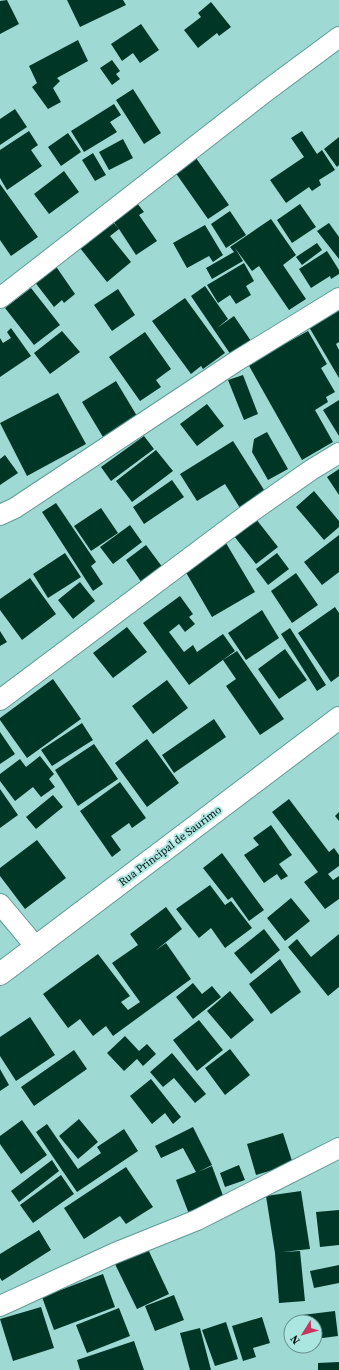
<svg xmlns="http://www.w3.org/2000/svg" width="339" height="1370" viewBox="0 0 339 1370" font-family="'Source Serif 4',serif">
  <rect width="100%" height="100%" fill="#9edad3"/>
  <path fill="#003626" d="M7 0 19 24 0 34V1Z
    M67 0H123L126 5 80 27Z
    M211 2 231 27 219 36 217 33 198 48 184 30 201 17 198 13Z
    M141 24 159 50 140 63 133 53 122 61 111 44Z
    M78 40 88 61 57 78 60 81 53 88 61 102 48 109 32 87 37 83 29 66Z
    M112 60 120 71 116 74 120 79 112 85 100 68Z
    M133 89 161 133 144 144 116 100Z
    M114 104 121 115 110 122 117 132 84 152 71 131Z
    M15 109 27 127 0 145V119Z
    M29 131 38 145 31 150 42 166 7 190 0 178V150Z
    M302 131 317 154 322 150 335 170 319 180 321 185 312 191 309 187 286 203 270 180 304 157 291 138Z
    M68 133 81 152 61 166 48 147Z
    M339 137V165L337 167 324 149Z
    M123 139 133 158 109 170 99 152Z
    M93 153 106 175 95 181 82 160Z
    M196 158 229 205 208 219 175 172Z
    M64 171 79 192 49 214 34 194Z
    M0 184 38 237 11 256 0 240Z
    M137 203 144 212 139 215 157 241 136 255 119 229 110 236 131 262 107 282 80 248 105 229 103 211 119 229 112 220Z
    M300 204 316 227 292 243 277 220Z
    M230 211 246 235 226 248 211 224Z
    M271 219 296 255 283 265 306 299 289 310 259 266 252 271 235 248 243 261 212 279 206 268 234 252 230 247Z
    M329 223 339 237V259L317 231Z
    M205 225 223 255 213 262 209 256 187 268 173 243Z
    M317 243 322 250 302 265 296 257Z
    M327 251 339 270V274L331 279 330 276 311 288 299 269Z
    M244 263 254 281 246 286 251 295 236 304 230 295 218 303 207 285Z
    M55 265 75 294 64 303 62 300 54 307 34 281Z
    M205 286 228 319 217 328 234 316 251 341 231 355 191 296Z
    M31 288 60 325 34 345 5 308Z
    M118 289 135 315 112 331 94 305Z
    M185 298 225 353 203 369 201 366 191 374 152 321Z
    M339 309V342L336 344 339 350V378L309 327Z
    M11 328 31 356 0 377V338L3 343 11 338 7 332Z
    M62 331 80 352 50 374 34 353Z
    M308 331 327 364 321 368 335 392 326 397 328 402 315 410 333 442 302 460 248 364Z
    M145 332 171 369 156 380 161 387 140 401 109 357Z
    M243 375 258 414 244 420 228 380Z
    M116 381 137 416 103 437 82 402Z
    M58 393 86 444 27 476 0 423Z
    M339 400V436L323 410Z
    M207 404 224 426 197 446 180 424Z
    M267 432 288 469 268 480 252 452 254 439Z
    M144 436 154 449 111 481 101 467Z
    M233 441 266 493 240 508 225 484 197 501 180 474Z
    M156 450 173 471 132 502 116 481Z
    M5 455 18 473 0 485V459Z
    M339 469V495L327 477Z
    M172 480 184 497 144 524 133 507Z
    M314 491 339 521V527L324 540 296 507Z
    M56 503 96 562 91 566 103 584 93 591 42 512Z
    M101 508 118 533 91 551 74 526Z
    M256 519 278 547 256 564 234 536Z
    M130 525 142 542 113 564 100 547Z
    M339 535V572L322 585 304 562Z
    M226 543 255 592 212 617 184 569Z
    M146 545 163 568 142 583 126 560Z
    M65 553 81 577 48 598 33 574Z
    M277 553 289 569 268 585 256 569Z
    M296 573 318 605 292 623 271 591Z
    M30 578 56 614 22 640 0 610V599Z
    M80 582 95 601 73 619 58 600Z
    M180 596 193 614 189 617 195 624 185 632 179 624 169 632 184 652 193 645 197 652 223 634 235 651 189 685 143 623Z
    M335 607 339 613V676L331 682 298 633Z
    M262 610 279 638 246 660 228 633Z
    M127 627 147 652 113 678 93 653Z
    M290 628 326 685 317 691 281 634Z
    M0 631 7 642 0 646Z
    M285 649 307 680 279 699 258 669Z
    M237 651 284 719 260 735 226 686 236 679 223 660Z
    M53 679 81 719 27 758 0 720V718Z
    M167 680 188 708 153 734 132 706Z
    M214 719 226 737 174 773 162 755Z
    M82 723 93 740 52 766 41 750Z
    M0 732 15 754 0 764Z
    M147 739 179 783 147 807 115 763Z
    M94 744 118 779 78 806 55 770Z
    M40 756 54 774 49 779 55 787 41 797 33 787 15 801 0 781V774L20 759 26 767Z
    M120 782 146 818 132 828 129 823 111 836 121 850 112 857 80 811Z
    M0 789 18 815 0 828Z
    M53 795 63 807 36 829 26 817Z
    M289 799 329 852 334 848 339 855V866L328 874 333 880 339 876V899L325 909 304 882 318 872 272 812Z
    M339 812V821L335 816Z
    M271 825 292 855 279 864 288 876 281 880 277 874 264 883 244 855 259 845 253 838Z
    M37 840 66 878 25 909 0 876V868Z
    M222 853 264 910 249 921 232 897 228 900 203 868Z
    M210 885 225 905 231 901 252 928 225 948 211 928 199 938 176 909Z
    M291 898 310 921 285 941 267 918Z
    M166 907 182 929 155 951 166 943 191 979 113 1036 106 1026 93 1036 80 1019 68 1028 43 994 98 954 130 996 121 1002 128 1010 140 1002 112 963 138 945 130 934Z
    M264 929 280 950 251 974 234 953Z
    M339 934V987L328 996 288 947 297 939 311 957Z
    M280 959 301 992 271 1014 249 984Z
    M193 983 202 994 212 986 221 997 193 1019 176 997Z
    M230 991 254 1020 231 1039 207 1011Z
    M30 1017 55 1055 16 1081 0 1056V1037Z
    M199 1020 223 1050 197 1071 173 1040Z
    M125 1036 139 1051 147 1044 156 1054 143 1066 137 1059 124 1071 107 1053Z
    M230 1049 250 1075 225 1095 205 1068Z
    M74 1050 87 1069 34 1106 21 1087Z
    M172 1053 206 1094 195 1103 174 1078 163 1087 150 1072Z
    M0 1069 9 1085 0 1091Z
    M151 1079 181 1117 173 1124 165 1113 152 1124 130 1096Z
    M79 1119 98 1142 78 1159 59 1136Z
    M22 1120 47 1155 21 1174 0 1144V1136Z
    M47 1124 78 1169 101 1153 97 1147 124 1129 138 1151 77 1192 36 1132Z
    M193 1127 212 1165 198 1172 212 1166 225 1201 189 1214 176 1180 196 1172 183 1148 161 1158 155 1146Z
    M283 1133 293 1164 256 1175 247 1144Z
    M52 1160 59 1171 19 1202 11 1191Z
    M239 1165 245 1180 225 1187 220 1173Z
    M126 1167 153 1207 126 1224 120 1216 84 1239 64 1208Z
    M61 1175 74 1194 33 1223 20 1205Z
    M301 1191 310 1249 282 1252 300 1251 305 1301 279 1303 275 1253 266 1196Z
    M339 1210V1245L320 1247 316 1212Z
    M39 1230 51 1250 2 1281 0 1278V1254Z
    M147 1247 169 1294 137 1309 114 1262Z
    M339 1265V1283L314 1288 310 1271Z
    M103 1274 115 1307 54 1330 42 1297Z
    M174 1295 184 1320 155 1331 145 1306Z
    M41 1307 54 1348 13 1361 0 1319Z
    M119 1308 130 1336 87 1353 76 1325Z
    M335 1311 338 1336 315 1339V1322H302V1315Z
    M262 1317 270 1343 253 1348 256 1357 243 1361 232 1326Z
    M226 1322 238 1359 215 1366 202 1330Z
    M200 1328 211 1370H190L180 1333Z
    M134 1341 144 1370H80L77 1360Z
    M339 1362V1370H318V1363Z"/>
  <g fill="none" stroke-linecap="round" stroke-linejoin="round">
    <defs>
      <path id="street" d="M0 298 265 92 339 37
        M0 515 15 508 235 362 339 298
        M0 700 244 517 311 470 339 453
        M0 904 36 947
        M0 1306 115 1253 197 1220 339 1148"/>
      <path id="secondary" d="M0 974 339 718"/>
    </defs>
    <use href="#street" stroke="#619b95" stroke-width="22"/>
    <use href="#secondary" stroke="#619b95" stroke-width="24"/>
    <use href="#street" stroke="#fff" stroke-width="20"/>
    <use href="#secondary" stroke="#fff" stroke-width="22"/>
  </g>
  <g text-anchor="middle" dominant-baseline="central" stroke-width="4" stroke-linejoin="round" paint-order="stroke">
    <g font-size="11" fill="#00110f" stroke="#abe7e0">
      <text transform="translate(170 846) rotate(-37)">Rua Principal de Saurimo</text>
    </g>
  </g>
  <g transform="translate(303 1334) rotate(233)"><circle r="19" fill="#abe7e0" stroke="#67918c"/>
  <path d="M0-3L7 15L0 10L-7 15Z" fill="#c63862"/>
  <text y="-6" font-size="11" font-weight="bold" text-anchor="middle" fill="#00110f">N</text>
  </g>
</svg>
